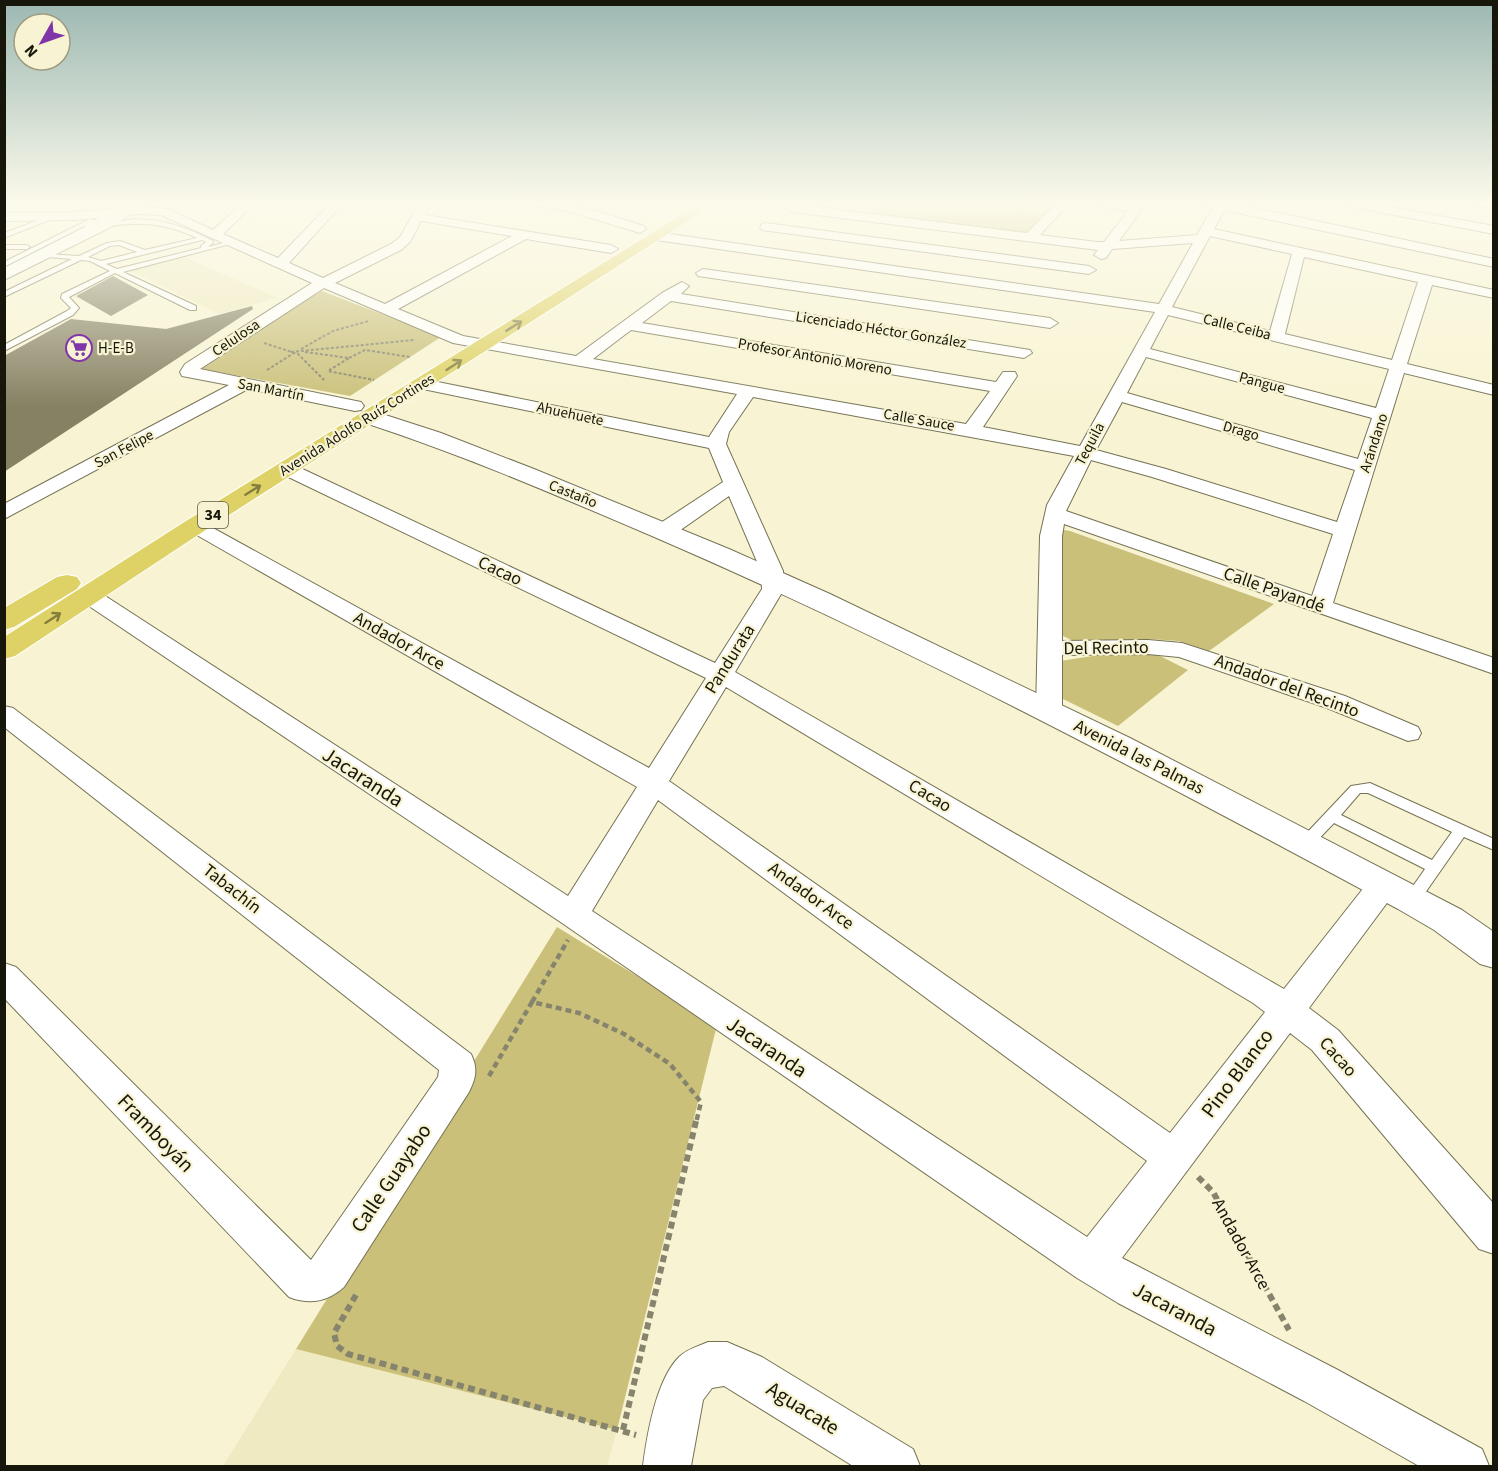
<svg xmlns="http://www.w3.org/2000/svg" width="1498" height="1471" viewBox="0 0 1498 1471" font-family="'Source Sans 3',sans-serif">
  <rect width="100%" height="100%" fill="#f8f4d3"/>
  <path fill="#efeac1" d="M185 257 277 298 219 314 129 270Z
    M296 1349 617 1430 607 1466H223Z"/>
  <path fill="#cac07a" d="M883 202H1056L1024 235 867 215Z
    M322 291 441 337 350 396 196 368 243 336Z
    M1058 529 1070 531 1274 604 1209 651 1179 641 1149 639 1080 644 1063 636Z
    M1154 653 1188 670 1118 726 1061 698 1060 661 1106 654Z
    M557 927 717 1025 617 1430 296 1349Z"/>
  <path fill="#858163" d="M113 276 148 295 111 316 76 296Z
    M252 306 253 309 4 472V356L71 319 166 329Z"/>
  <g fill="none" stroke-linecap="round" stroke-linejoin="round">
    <defs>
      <path id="service" d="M126 202H132L89 228 84 226 4 267V262L90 219 95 220Z
        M55 214 57 217 4 238V233Z
        M134 219C164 219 188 228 213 241V243L208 247 231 241 234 243 123 272 196 306V310H190L115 273 69 297 79 308 73 315 4 351V345L67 311 71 308 61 298 62 294 110 271 90 261 81 260 4 297V292L72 259 47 257 45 254 79 256 107 243 120 241 145 250 197 238C165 223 138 221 104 227L101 225ZM202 240 206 242 201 246V248L117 269 106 264ZM119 245 137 252 101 261 88 257 110 246Z
        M4 245H27L30 247 27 249H4Z
        M1370 783 1494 839V850L1464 837 1418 903 1412 905 1406 903 1404 899 1425 869 1334 823 1311 847H1301L1298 843 1301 839 1351 786ZM1360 793H1368L1452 832 1432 860 1341 815Z"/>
      <path id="minor" d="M244 202H256L223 234 278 258 332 202H344L289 263 323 278 391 244 400 237 420 202H432L425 215 611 245 618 249 611 253 526 239 398 309 463 336 576 356 662 293 682 282 689 286 681 294 1030 350 1032 353 1024 358 671 301 642 323 996 382 1003 372H1015L1017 376 983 427 1080 446 1155 312 656 240 650 236 656 232 1159 304 1193 243 1112 249 1106 258 1101 259 1094 255 1098 250 792 212 786 208 792 204 1027 233 1058 202H1070L1040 235 1097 242H1104L1128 211 1093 205 1091 202H1114L1133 205 1135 202H1147L1119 241 1197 235 1213 207 1201 205 1199 202H1228L1494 259V267L1224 210 1214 229 1494 290V298L1432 285 1407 364 1494 385V395L1404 373 1333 603 1494 658V674L1064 524 1062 536V641L1148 640 1182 643 1345 696 1418 727 1421 733 1418 739 1408 741 1327 708 1179 657 1148 654 1062 655V711L1058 717 1049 719 1040 717 1036 711 1040 536 1047 505 1074 456 753 397 729 432 726 444 783 571 784 589 735 672 1284 989 1373 876 1384 873 1395 876 1400 884 1395 892 1309 1008 1338 1030 1494 1204V1254L1479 1249 1312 1050 1290 1033 1122 1258 1336 1369 1482 1449 1489 1466H1419L1304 1401 1118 1303 1077 1278 562 923 80 600 76 595 80 590 88 588 96 590 568 896 637 787 188 530 184 526 188 522 195 520 202 522 649 768 706 678 280 473 277 469 280 465H294L715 663 762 589 761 571 729 496 672 536 664 537 656 536 653 531 656 526 723 482 709 448 423 389 417 388 414 384 417 380 423 379 709 437 737 394 453 343 324 288 200 369 361 402 364 406 361 410 355 411 248 389 4 519V504L229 385 182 376 180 372 185 364 312 283 161 215 138 214 76 220 4 221V213L76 212 138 206 167 209 213 230ZM421 221 512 236 385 304 335 283 401 250 410 242ZM1210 236 1292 254 1270 331 1172 307ZM1304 257 1418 282 1392 360 1285 334ZM1168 315 1389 369 1376 408 1150 349ZM631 330 990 391 966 424 593 359ZM1146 357 1372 418 1358 459 1127 393ZM1122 402 1355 470 1337 522 1166 469 1096 450ZM1091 460 1152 477 1333 534 1312 596 1066 511ZM726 687 1253 1003 1265 1012 1170 1133 669 781ZM658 800 1147 1161 1087 1237 592 911Z
        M529 202C568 198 608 215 644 226L646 229 640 233 568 211 531 205Z
        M1341 202H1363L1494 226V234L1347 206Z
        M1469 202H1494V209L1471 205Z
        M766 223 1089 266 1096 270 1089 274 762 230 760 227 762 224Z
        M703 269 1050 318 1058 323 1050 328 698 276 696 273Z
        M4 706 13 708 471 1054C478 1068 476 1078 469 1092L344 1287C327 1302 310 1305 289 1297L4 998V963L16 967 311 1260 438 1077 439 1070 4 727Z
        M708 1342H727L762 1357 913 1449 920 1466H853L724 1386 712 1388 703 1400 691 1466H643C647 1435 656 1380 679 1357 687 1349 699 1346 708 1342Z"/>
      <path id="tertiary" d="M370 410 441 433 534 469 729 549 830 594 1130 738 1462 910 1494 932V968L1480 964 1434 930 1398 909C1153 777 907 646 652 536 556 495 461 454 362 422L359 417 362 412Z"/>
      <path id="secondary" d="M134 202H151L109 228 4 280V268Z"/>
      <path id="primary" d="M702 202H718L204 531 15 656 4 659V637L186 521Z
        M67 575 77 577 81 583 77 589 14 627 4 630V608L57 577Z"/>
    </defs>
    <use href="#service" stroke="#757254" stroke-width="2"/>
    <use href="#minor" stroke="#757254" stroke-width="2"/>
    <use href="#tertiary" stroke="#757254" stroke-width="2"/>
    <use href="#secondary" stroke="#757254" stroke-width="2"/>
    <use href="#primary" stroke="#fff" stroke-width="2"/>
    <path stroke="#86846d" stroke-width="2" stroke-dasharray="3 2" stroke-linecap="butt" d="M264 343 298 354 324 380
      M301 349 333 331 369 321
      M291 352 414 340
      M305 352 349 358 328 371 374 380
      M349 358 365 350 410 357
      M267 370 294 353"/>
    <path stroke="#86846d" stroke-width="4.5" stroke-dasharray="6 4" stroke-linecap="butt" d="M532 1002 568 940
      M489 1076 532 1002 579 1013 624 1034 670 1064 701 1102 696 1123"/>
    <path stroke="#86846d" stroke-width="6" stroke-dasharray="7 4.5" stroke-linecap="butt" d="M1198 1177 1213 1192 1289 1330
      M356 1295 334 1333 337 1346 348 1354 636 1435
      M623 1430 696 1121"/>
    <use href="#service" fill="#fff" fill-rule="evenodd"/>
    <use href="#minor" fill="#fff" fill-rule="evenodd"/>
    <use href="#tertiary" fill="#fff" fill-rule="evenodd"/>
    <use href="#secondary" fill="#fff" fill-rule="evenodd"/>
    <use href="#primary" fill="#ded266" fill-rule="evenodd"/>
  </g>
  <defs><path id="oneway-shaft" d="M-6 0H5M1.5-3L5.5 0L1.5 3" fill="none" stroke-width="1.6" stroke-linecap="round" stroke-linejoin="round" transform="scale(1.5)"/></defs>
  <g stroke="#847d3d">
    <use href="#oneway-shaft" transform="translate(514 326) rotate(-32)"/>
    <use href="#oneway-shaft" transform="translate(454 365) rotate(-33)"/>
    <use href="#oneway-shaft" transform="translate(253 490) rotate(-32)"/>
    <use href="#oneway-shaft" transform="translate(53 618) rotate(-33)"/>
  </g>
  <linearGradient id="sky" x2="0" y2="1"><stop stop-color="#9cb8b2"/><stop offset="0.5" stop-color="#fcfaeb"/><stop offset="1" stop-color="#fcfaeb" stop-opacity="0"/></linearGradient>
  <rect width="1498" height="407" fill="url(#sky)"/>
  <defs>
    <symbol id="supermarket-ring" viewBox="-11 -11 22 22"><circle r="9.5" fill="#f8f4d3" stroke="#8036a8" stroke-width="1.5"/><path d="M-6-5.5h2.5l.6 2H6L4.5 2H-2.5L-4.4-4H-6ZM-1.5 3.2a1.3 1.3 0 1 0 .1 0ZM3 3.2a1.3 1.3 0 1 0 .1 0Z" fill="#8036a8"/></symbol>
  </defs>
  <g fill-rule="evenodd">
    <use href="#supermarket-ring" x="64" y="333" width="30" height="30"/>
  </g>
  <g text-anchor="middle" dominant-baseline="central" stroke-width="4.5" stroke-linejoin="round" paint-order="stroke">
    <g font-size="15" fill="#17160a" stroke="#f8f4d3">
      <text transform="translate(1237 327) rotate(14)">Calle Ceiba</text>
      <text transform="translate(881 330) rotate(9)">Licenciado Héctor González</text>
      <text transform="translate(236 338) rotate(-34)">Celulosa</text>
      <text transform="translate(815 357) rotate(10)">Profesor Antonio Moreno</text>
      <text transform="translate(1262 383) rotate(15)">Pangue</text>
      <text transform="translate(271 390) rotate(11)">San Martín</text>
      <text transform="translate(570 414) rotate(12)">Ahuehuete</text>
      <text transform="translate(919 420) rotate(10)">Calle Sauce</text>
      <text transform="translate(357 425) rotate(-32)">Avenida Adolfo Ruíz Cortines</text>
      <text transform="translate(1241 431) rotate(16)">Drago</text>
      <text transform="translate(1374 443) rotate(-72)">Arándano</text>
      <text transform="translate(1090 444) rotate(-62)">Tequila</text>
      <text transform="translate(124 449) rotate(-28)">San Felipe</text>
      <text transform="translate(573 494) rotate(22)">Castaño</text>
    </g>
    <g font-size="15" fill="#17160a" stroke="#f8f4d3" text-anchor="start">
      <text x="98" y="348">H-E-B</text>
    </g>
    <rect fill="#f8f4d3" stroke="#5a5946" stroke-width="1.5" x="198" y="502" width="30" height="26" rx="4.5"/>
    <g font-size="16" font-weight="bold" fill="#17160a">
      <text x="213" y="515">34</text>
    </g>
    <g font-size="18" fill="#17160a" stroke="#f8f4d3">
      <text transform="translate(500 571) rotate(25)">Cacao</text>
      <text transform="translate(1274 590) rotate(19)">Calle Payandé</text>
      <text transform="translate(399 641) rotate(29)">Andador Arce</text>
      <text transform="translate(1106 648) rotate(-1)">Del Recinto</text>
      <text transform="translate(730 659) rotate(-58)">Pandurata</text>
      <text transform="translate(1287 686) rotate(20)">Andador del Recinto</text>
      <text transform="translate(1139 757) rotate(27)">Avenida las Palmas</text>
      <text transform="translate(930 796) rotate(31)">Cacao</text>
      <text transform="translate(232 889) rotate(38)">Tabachín</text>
      <text transform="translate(811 896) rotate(36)">Andador Arce</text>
      <text transform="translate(1338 1057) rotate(48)">Cacao</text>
      <text transform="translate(1241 1244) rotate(61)">Andador Arce</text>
    </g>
    <g font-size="21" fill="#17160a" stroke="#f8f4d3">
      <text transform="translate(363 777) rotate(33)">Jacaranda</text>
      <text transform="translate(767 1047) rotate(34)">Jacaranda</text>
      <text transform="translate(1237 1073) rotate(-53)">Pino Blanco</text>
      <text transform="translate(156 1133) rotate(46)">Framboyán</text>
      <text transform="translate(391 1178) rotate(-56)">Calle Guayabo</text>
      <text transform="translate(1175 1309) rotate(28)">Jacaranda</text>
      <text transform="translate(803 1408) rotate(32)">Aguacate</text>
    </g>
  </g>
  <rect width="1498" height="1471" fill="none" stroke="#17160a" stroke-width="12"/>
  <g transform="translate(42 42) rotate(230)"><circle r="28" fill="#f8f4d3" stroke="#9e9b83" stroke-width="1.5"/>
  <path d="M0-4.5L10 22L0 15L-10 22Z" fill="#8036a8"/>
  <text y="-9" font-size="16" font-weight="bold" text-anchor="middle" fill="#17160a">N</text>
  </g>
</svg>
